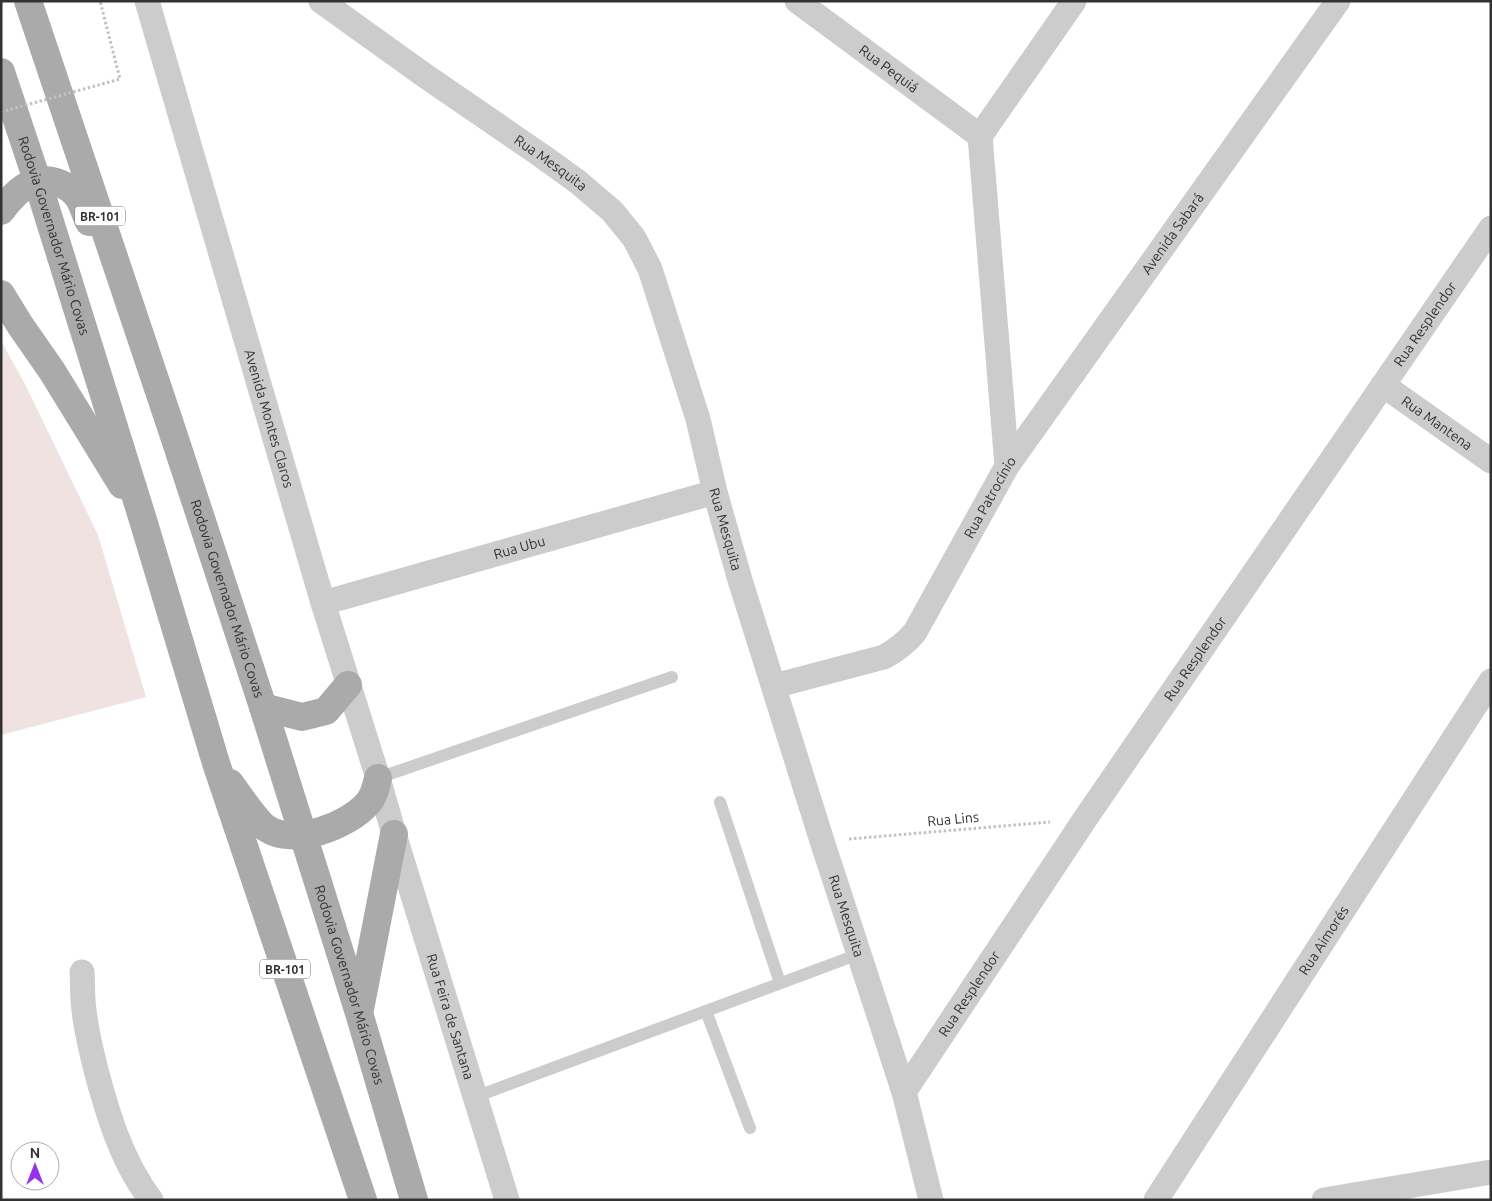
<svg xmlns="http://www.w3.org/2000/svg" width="1492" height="1201" viewBox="0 0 1492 1201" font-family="Ubuntu,sans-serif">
  <rect width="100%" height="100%" fill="#fff"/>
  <path fill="#efe2e1" d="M1 341 25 384 98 535 146 697 1 735Z"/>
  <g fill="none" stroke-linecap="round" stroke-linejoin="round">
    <path stroke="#c2c2c2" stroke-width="3" stroke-dasharray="2.5 2.5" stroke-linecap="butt" d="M849 839 1050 822"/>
    <path stroke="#ccc" stroke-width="12" d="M378 778 672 677
      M720 802 780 983
      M706 1011 750 1128
      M475 1097 859 954"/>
    <g stroke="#ccc" stroke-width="25">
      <path id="s1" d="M147 1 323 603 378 778 394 834 507 1200"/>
      <path id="s2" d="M321 1 424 75 542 156 578 182 612 211 634 238 650 269 698 419 715 492 740 580 822 841 904 1092 931 1200"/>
      <path id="s3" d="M797 1 980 136"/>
      <path d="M980 136 1007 466"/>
      <path d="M980 136 1074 1"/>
      <path id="s4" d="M1383 385 1491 461"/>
      <path id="s5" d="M323 603 715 492"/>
      <path id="s6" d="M774 686 884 657C897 650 906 643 915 632L1007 466 1338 1"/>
      <path d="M82 972C83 984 82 997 84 1010 86 1030 91 1050 96 1070 108 1115 122 1162 151 1200"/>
      <path id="s7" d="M904 1092 1085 819 1491 228"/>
      <path id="s8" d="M1156 1200 1491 681"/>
      <path d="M1324 1200 1491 1172"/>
    </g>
    <g stroke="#aaa" stroke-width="28">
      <path id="s9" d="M28 1 172 430 263 707 359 1013 414 1200"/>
      <path id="s10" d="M1 72 37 180 143 520 216 763 363 1200"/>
      <path d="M1 211C15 192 34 173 59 183 67 186 73 190 78 197 83 204 85 214 89 222"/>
      <path d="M1 294 20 325 52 371 122 485"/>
      <path d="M263 707 302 717 326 711 348 685"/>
      <path d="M230 783C238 794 256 821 266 828 294 847 348 826 368 803 374 796 376 787 378 778"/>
      <path d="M360 1009 394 834"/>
    </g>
    <path stroke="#c2c2c2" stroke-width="3" stroke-dasharray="2.5 2.5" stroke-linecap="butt" d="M1 112 120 79 100 1"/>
  </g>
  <g text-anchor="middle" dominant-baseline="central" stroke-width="5" stroke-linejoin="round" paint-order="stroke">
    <g fill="#fff" stroke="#707070" stroke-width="1">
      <rect x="75" y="206.5" width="50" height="19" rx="4"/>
      <rect x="260" y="959.5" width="50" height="19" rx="4"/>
    </g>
    <g font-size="12" font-weight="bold" fill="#323232">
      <text x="100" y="216">BR-101</text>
      <text x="285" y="969">BR-101</text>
    </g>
    <g font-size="14" fill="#323232" stroke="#fff">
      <text stroke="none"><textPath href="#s3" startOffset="114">Rua Pequiá</textPath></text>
      <text stroke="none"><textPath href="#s2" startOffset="281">Rua Mesquita</textPath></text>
      <text stroke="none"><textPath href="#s6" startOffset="629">Avenida Sabará</textPath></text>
      <text stroke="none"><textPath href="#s10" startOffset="172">Rodovia Governador Mário Covas</textPath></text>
      <text stroke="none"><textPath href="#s7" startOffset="928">Rua Resplendor</textPath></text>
      <text stroke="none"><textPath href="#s1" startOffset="435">Avenida Montes Claros</textPath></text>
      <text stroke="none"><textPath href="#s4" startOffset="66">Rua Mantena</textPath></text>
      <text stroke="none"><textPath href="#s6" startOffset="308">Rua Patrocínio</textPath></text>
      <text stroke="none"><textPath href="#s2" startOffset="700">Rua Mesquita</textPath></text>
      <text stroke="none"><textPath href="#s5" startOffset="204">Rua Ubu</textPath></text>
      <text stroke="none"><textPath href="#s9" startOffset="630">Rodovia Governador Mário Covas</textPath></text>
      <text stroke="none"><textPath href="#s7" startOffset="522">Rua Resplendor</textPath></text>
      <text transform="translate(953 819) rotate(-5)">Rua Lins</text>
      <text stroke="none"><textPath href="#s2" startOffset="1105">Rua Mesquita</textPath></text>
      <text stroke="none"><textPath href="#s8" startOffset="309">Rua Aimorés</textPath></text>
      <text stroke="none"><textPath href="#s9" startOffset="1035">Rodovia Governador Mário Covas</textPath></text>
      <text stroke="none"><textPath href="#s7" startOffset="118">Rua Resplendor</textPath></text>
      <text stroke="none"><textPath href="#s1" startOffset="1060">Rua Feira de Santana</textPath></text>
    </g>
  </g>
  <rect width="1492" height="1201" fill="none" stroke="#323232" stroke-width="5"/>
  <g transform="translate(35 1166)"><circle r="24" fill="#ffffff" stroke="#adadad"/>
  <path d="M0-4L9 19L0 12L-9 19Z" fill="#9533eb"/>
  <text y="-8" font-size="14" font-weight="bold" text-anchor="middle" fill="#323232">N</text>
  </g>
</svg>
